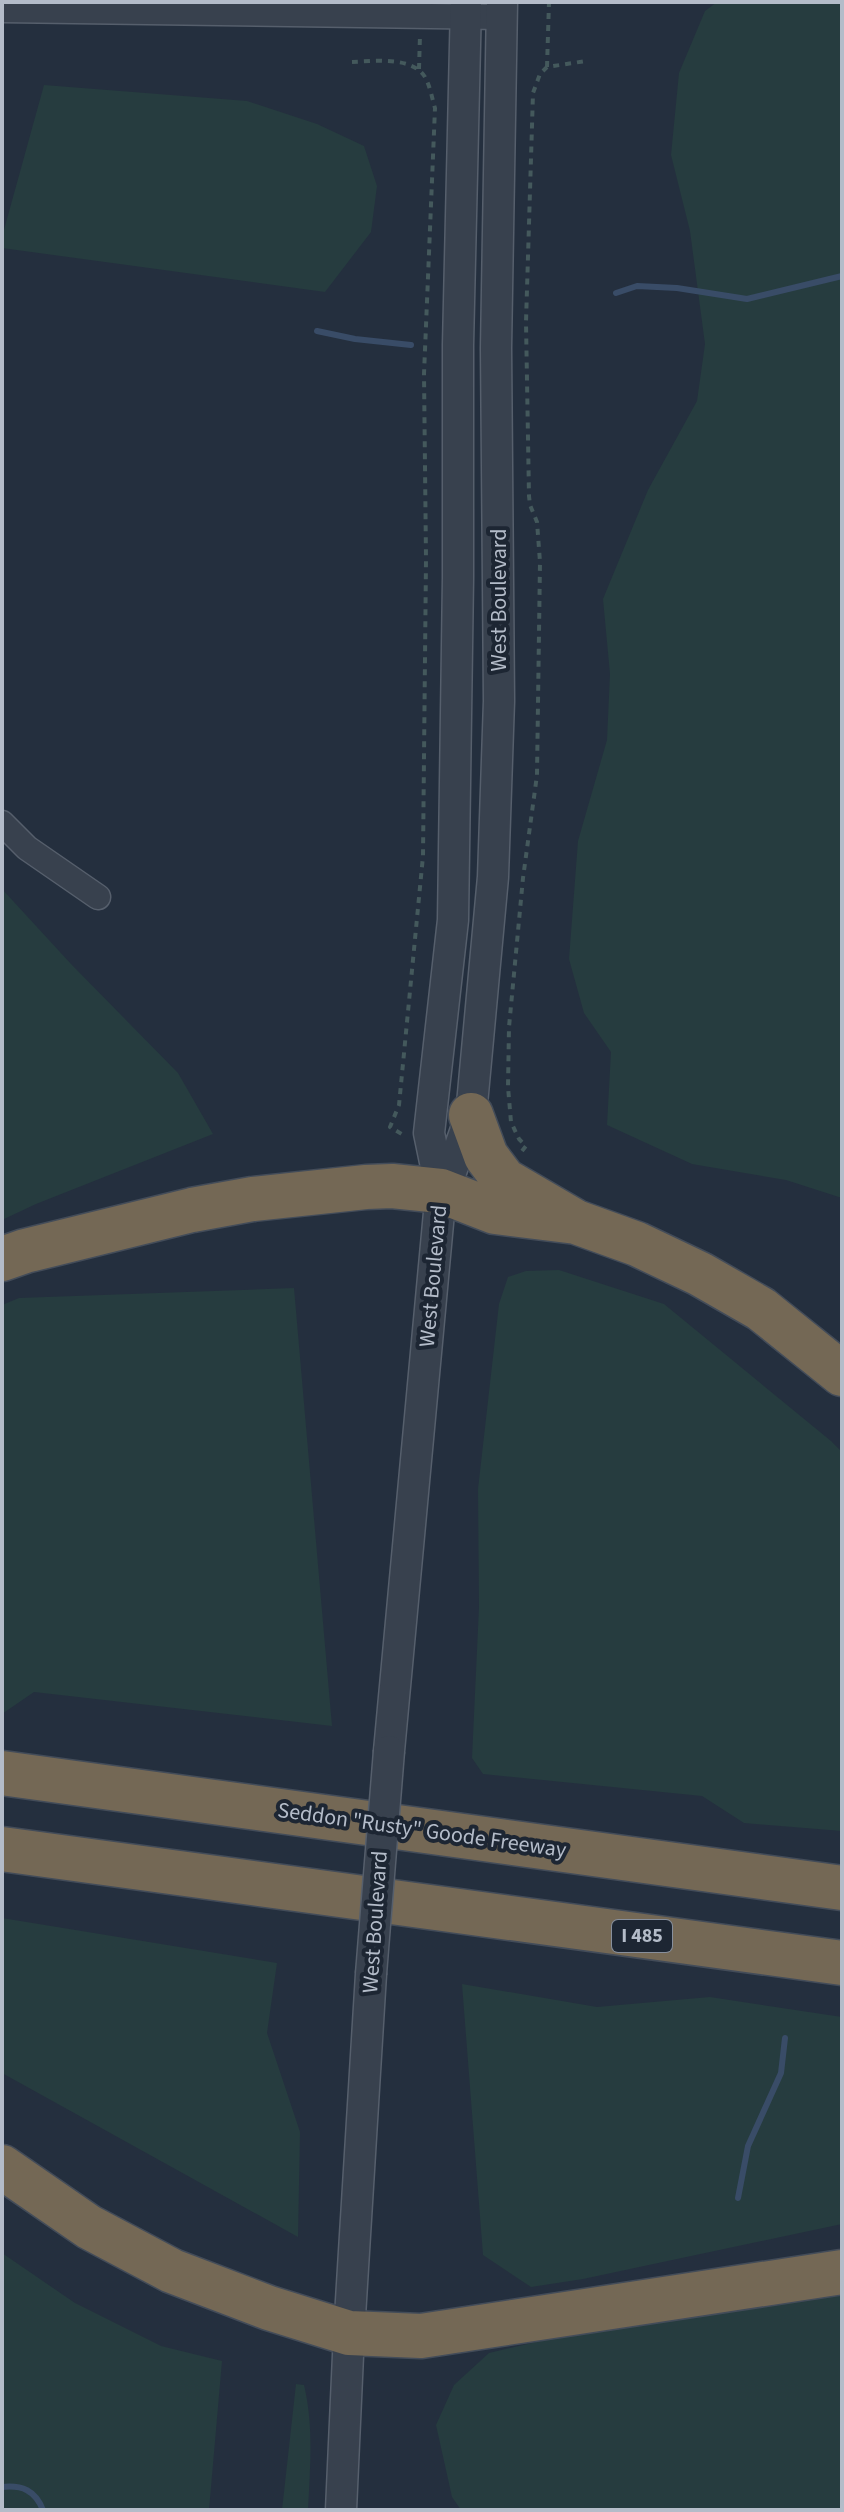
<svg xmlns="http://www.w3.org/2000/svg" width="844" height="2512" viewBox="0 0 844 2512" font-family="'Source Sans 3',sans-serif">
  <rect width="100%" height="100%" fill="#242f3e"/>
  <path fill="#263c3f" d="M717 2H842V1198L786 1180 692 1164 607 1125 611 1052 584 1013 569 959 578 841 607 740 610 674 603 599 648 490 697 401 705 344 690 231 671 155 679 73 705 11Z
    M44 85 247 101 317 124 364 146 377 186 371 232 325 292 2 248V237Z
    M2 889 71 964 178 1073 213 1134 36 1204 2 1220Z
    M559 1270 664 1304 831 1441 842 1452V1831L744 1823 702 1796 483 1774 472 1758 479 1607 478 1489 499 1304 508 1277 526 1271Z
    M294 1288 332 1726 34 1692 2 1714V1305L19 1298Z
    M2 1918 277 1963 267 2033 300 2132 298 2237 2 2073Z
    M462 1984 597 2007 710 1997 842 2017V2224L583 2279 531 2287 483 2255Z
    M2 2253 75 2303 161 2346 222 2361 209 2510H2Z
    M842 2293V2510H461L452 2497 436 2425 454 2385 489 2353 562 2336Z
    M296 2384 304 2385C314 2427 310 2467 308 2510H282Z"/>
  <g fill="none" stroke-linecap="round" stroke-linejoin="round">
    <path stroke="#394c67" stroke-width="6" d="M616 293 637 286 677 288 747 299 842 276
      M317 331 355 339 411 345
      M738 2198 748 2146 781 2073 785 2038
      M2 2487C22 2485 35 2490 43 2510"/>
    <defs>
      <path id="minor" d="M2 10 502 17
        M2 823 27 848 98 897"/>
      <path id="tertiary" d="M441 1191 452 1169 471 1115 493 877 499 701 496 348 502 2
        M389 1751 441 1191 429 1133 453 920 458 578V345L466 2
        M341 2510 349 2333 371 1974"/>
      <path id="motorway" d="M471 1115 486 1156 504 1180 576 1222 637 1244 700 1274 761 1309 842 1374
        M2 1259 25 1251 192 1210 253 1199 366 1187 392 1186 441 1191 495 1212 576 1222
        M2 1773 842 1888
        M2 1849 842 1963
        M2 2167 89 2227 172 2271 269 2308 349 2333 421 2336 842 2272"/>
    </defs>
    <use href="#minor" stroke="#565f6c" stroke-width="27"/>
    <use href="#tertiary" stroke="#565f6c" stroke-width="33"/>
    <use href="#motorway" stroke="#434c59" stroke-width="47"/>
    <path stroke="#44595c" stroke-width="4" stroke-dasharray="6 6" stroke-linecap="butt" d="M352 62C373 61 412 56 425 77 430 86 432 98 435 108L424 374 426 559 423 856 399 1105 390 1127 405 1136
      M547 67 549 2
      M419 69 420 35
      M522 1151 526 1146 519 1139 511 1122 508 1087 509 1027 523 878 537 775 540 562 537 522 530 505 529 496 526 322 533 93 540 74 547 67 586 61"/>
    <use href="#minor" stroke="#38414e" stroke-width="24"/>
    <use href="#tertiary" stroke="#38414e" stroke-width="30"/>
    <use href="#motorway" stroke="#746855" stroke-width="44"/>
    <defs>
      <path id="tertiary-bridge" d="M371 1974 389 1751"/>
    </defs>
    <use href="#tertiary-bridge" stroke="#565f6c" stroke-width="33" stroke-linecap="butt"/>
    <use href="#tertiary-bridge" stroke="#38414e" stroke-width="30"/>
  </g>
  <g text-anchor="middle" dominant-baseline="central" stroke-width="8" stroke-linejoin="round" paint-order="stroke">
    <rect fill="#1d2633" stroke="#878f9c" stroke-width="2" x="612" y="1920" width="60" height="32" rx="6"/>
    <g font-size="20" font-weight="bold" fill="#b4bcc9">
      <text x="642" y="1936">I 485</text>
    </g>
    <g font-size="22" fill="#b4bcc9" stroke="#1d2633">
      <text transform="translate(499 600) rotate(-90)">West Boulevard</text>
      <text transform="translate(433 1276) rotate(-85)">West Boulevard</text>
      <text transform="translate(422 1830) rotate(8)">Seddon "Rusty" Goode Freeway</text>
      <text transform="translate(375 1922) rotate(-86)">West Boulevard</text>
    </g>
  </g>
  <rect width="844" height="2512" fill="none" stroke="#b4bcc9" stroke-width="8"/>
</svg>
